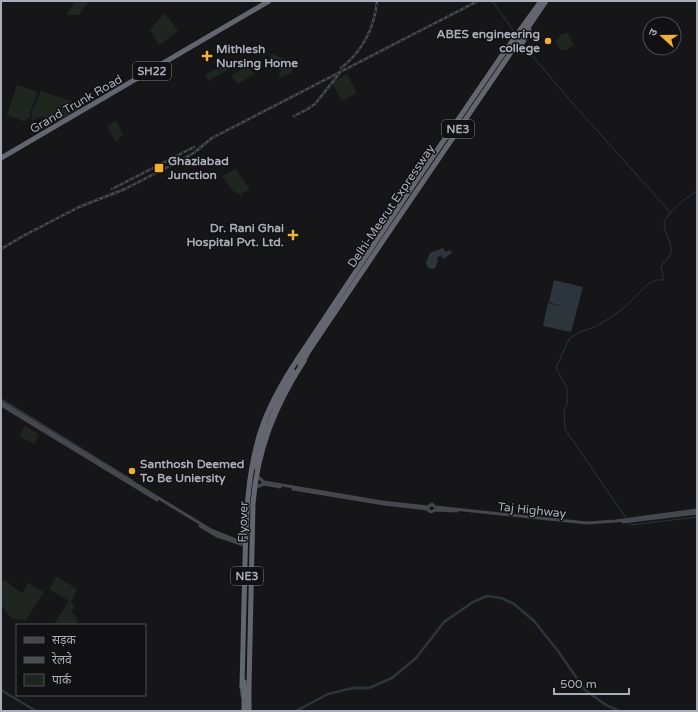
<svg xmlns="http://www.w3.org/2000/svg" width="698" height="712" viewBox="0 0 698 712" font-family="'Varela Round','Noto Sans Devanagari',sans-serif">
  <rect width="100%" height="100%" fill="#161618"/>
  <path fill="#1e261f" d="M75 1H89L79 15H66Z
    M165 13 178 31 159 45 150 29Z
    M568 33 574 45 565 51 563 49 561 50 556 43V41L562 34Z
    M271 54 295 62 291 73 278 79 281 70 268 66Z
    M232 60 235 66 208 81 205 75Z
    M248 65 254 74 238 84 231 76Z
    M347 74 357 93 342 101 332 83Z
    M17 85 38 92 31 109 30 117 24 121 7 115Z
    M41 91 76 103 79 110 55 123 51 115 44 118 42 116 32 121V112Z
    M116 120 123 134 116 142 107 127Z
    M236 169 250 190 243 193 241 196 232 190 222 176Z
    M25 426 37 433 36 434 38 436 34 444 19 436Z
    M56 576 77 589 71 602 74 605 72 613 77 618V623L81 625H53L69 601 49 589Z
    M4 580 11 584 10 585 23 593 28 583 44 592 26 620 12 619 1 605V583Z"/>
  <path fill="#2c353c" d="M443 248 446 252 450 250 452 253 443 259 441 255 437 258 438 261 435 268 432 269 428 268 426 263 430 253Z
    M554 280 583 287 571 332 543 326 548 303 563 307 549 302Z"/>
  <g fill="none" stroke-linecap="round" stroke-linejoin="round">
    <path stroke="#2c353c" stroke-width="1" d="M492 1 513 30
      M523 45 575 106 670 212
      M626 518 565 429 564 411 567 404V388L556 368 569 339 580 332 595 327 610 318 625 307 649 283 656 280H663V276L661 267C664 261 670 258 671 251 672 242 664 233 664 224 664 215 689 195 697 191
      M629 523 631 525 697 517"/>
    <path stroke="#2c353c" stroke-width="2" d="M1 399 132 480"/>
    <path stroke="#2c353c" stroke-width="2.5" d="M1 690 36 711
      M296 711 328 694 353 688H369L392 678 416 658 444 622 473 602 487 596 501 598 514 604 534 621 558 651 585 690 606 705 619 711"/>
    <path stroke="#45474d" stroke-width="3" d="M304 363 308 355
      M1 402 211 530 238 541 240 542 244 539
      M1 405 157 500
      M258 477 264 482 382 502 428 507 432 504 435 507 587 523 616 521 697 510
      M256 487 264 484 280 487
      M293 489 384 504 428 509
      M428 507V510L431 512 435 510 457 511
      M623 522 697 513
      M200 526 217 536 244 545
      M241 686 242 696"/>
    <path stroke="#63666e" stroke-width="5" d="M521 46 529 30
      M1 158 269 1
      M299 357 414 184 505 51 541 1
      M300 364 401 214 546 1
      M278 401 294 372
      M266 430 277 404
      M260 443 265 426
      M256 467 262 441
      M244 711V682
      M249 711V686"/>
    <defs>
      <path id="rail" d="M341 68C362 52 375 27 377 1
        M294 116 306 110 315 104 339 74
        M112 189 194 147
        M1 249 23 236 79 207 125 189 185 158 195 152 212 138 478 1"/>
    </defs>
    <use href="#rail" stroke="#4a4c52" stroke-width="2.5"/>
    <use href="#rail" stroke="#111113" stroke-width="1" stroke-dasharray="3" stroke-linecap="butt"/>
    <path stroke="#63666e" stroke-width="5" d="M249 686 253 504C257 450 275 406 304 361
      M242 687C243 645 244 604 245 562 246 518 247 475 260 433 269 405 283 381 299 357"/>
  </g>
  <g fill="#f2b134" stroke="#111113" stroke-width="1.5">
    <circle cx="548" cy="41" r="4"/>
    <path d="M205 50h4v4h4v4h-4v4h-4v-4h-4v-4h4z"/>
    <rect x="154" y="163" width="10" height="10" rx="2"/>
    <path d="M291 229h4v4h4v4h-4v4h-4v-4h-4v-4h4z"/>
    <circle cx="132" cy="471" r="4"/>
  </g>
  <g text-anchor="middle" dominant-baseline="central" stroke-width="3" stroke-linejoin="round" paint-order="stroke">
    <g fill="#111113" stroke="#7b7e86" stroke-width="1">
      <rect x="133" y="62" width="38" height="18" rx="3"/>
      <rect x="442" y="120" width="32" height="18" rx="3"/>
      <rect x="231" y="567" width="32" height="18" rx="3"/>
    </g>
    <g font-size="11" font-weight="bold" fill="#a8adb8">
      <text x="152" y="71">SH22</text>
      <text x="458" y="129">NE3</text>
      <text x="247" y="576">NE3</text>
    </g>
    <g font-size="12" font-weight="bold" fill="#a8adb8" stroke="#111113" text-anchor="start">
      <text x="540" y="34" text-anchor="end">ABES engineering<tspan x="540" dy="14">college</tspan></text>
      <text x="216" y="49">Mithlesh<tspan x="216" dy="14">Nursing Home</tspan></text>
      <text x="168" y="161">Ghaziabad<tspan x="168" dy="14">Junction</tspan></text>
      <text x="284" y="228" text-anchor="end">Dr. Rani Ghai<tspan x="284" dy="14">Hospital Pvt. Ltd.</tspan></text>
      <text x="140" y="464">Santhosh Deemed<tspan x="140" dy="14">To Be Uniersity</tspan></text>
    </g>
    <g font-size="12" fill="#a8adb8" stroke="#111113">
      <text transform="translate(76 104) rotate(-30)">Grand Trunk Road</text>
      <text transform="translate(391 206) rotate(-56)">Delhi-Meerut Expressway</text>
      <text transform="translate(532 510) rotate(6)">Taj Highway</text>
      <text transform="translate(243 522) rotate(-88)">Flyover</text>
    </g>
  </g>
  <rect width="698" height="712" fill="none" stroke="#a8adb8" stroke-width="4"/>
  <rect x="16" y="624" width="130" height="72" fill="#111113" stroke="#4d4f55"/>
  <rect x="24" y="637" width="20" height="6" fill="#45474d" stroke="#4d4f55"/>
  <text x="52" y="644" font-size="12" fill="#a8adb8">सड़क</text>
  <rect x="24" y="657" width="20" height="6" fill="#4a4c52" stroke="#4d4f55"/>
  <text x="52" y="664" font-size="12" fill="#a8adb8">रेलवे</text>
  <rect x="24" y="674" width="20" height="12" fill="#1e261f" stroke="#4d4f55"/>
  <text x="52" y="684" font-size="12" fill="#a8adb8">पार्क</text>
  <g transform="translate(662 36) rotate(291)"><circle r="19" fill="#111113" stroke="#4d4f55"/>
  <path d="M0-3L7 15L0 10L-7 15Z" fill="#f2b134"/>
  <text y="-6" font-size="11" font-weight="bold" text-anchor="middle" fill="#a8adb8">उ</text>
  </g>
  <path d="M554 688v6h75v-6" fill="none" stroke="#a8adb8" stroke-width="2"/>
  <text x="560" y="688" font-size="12" fill="#a8adb8" stroke="#111113" stroke-width="3" paint-order="stroke">500 m</text>
</svg>
